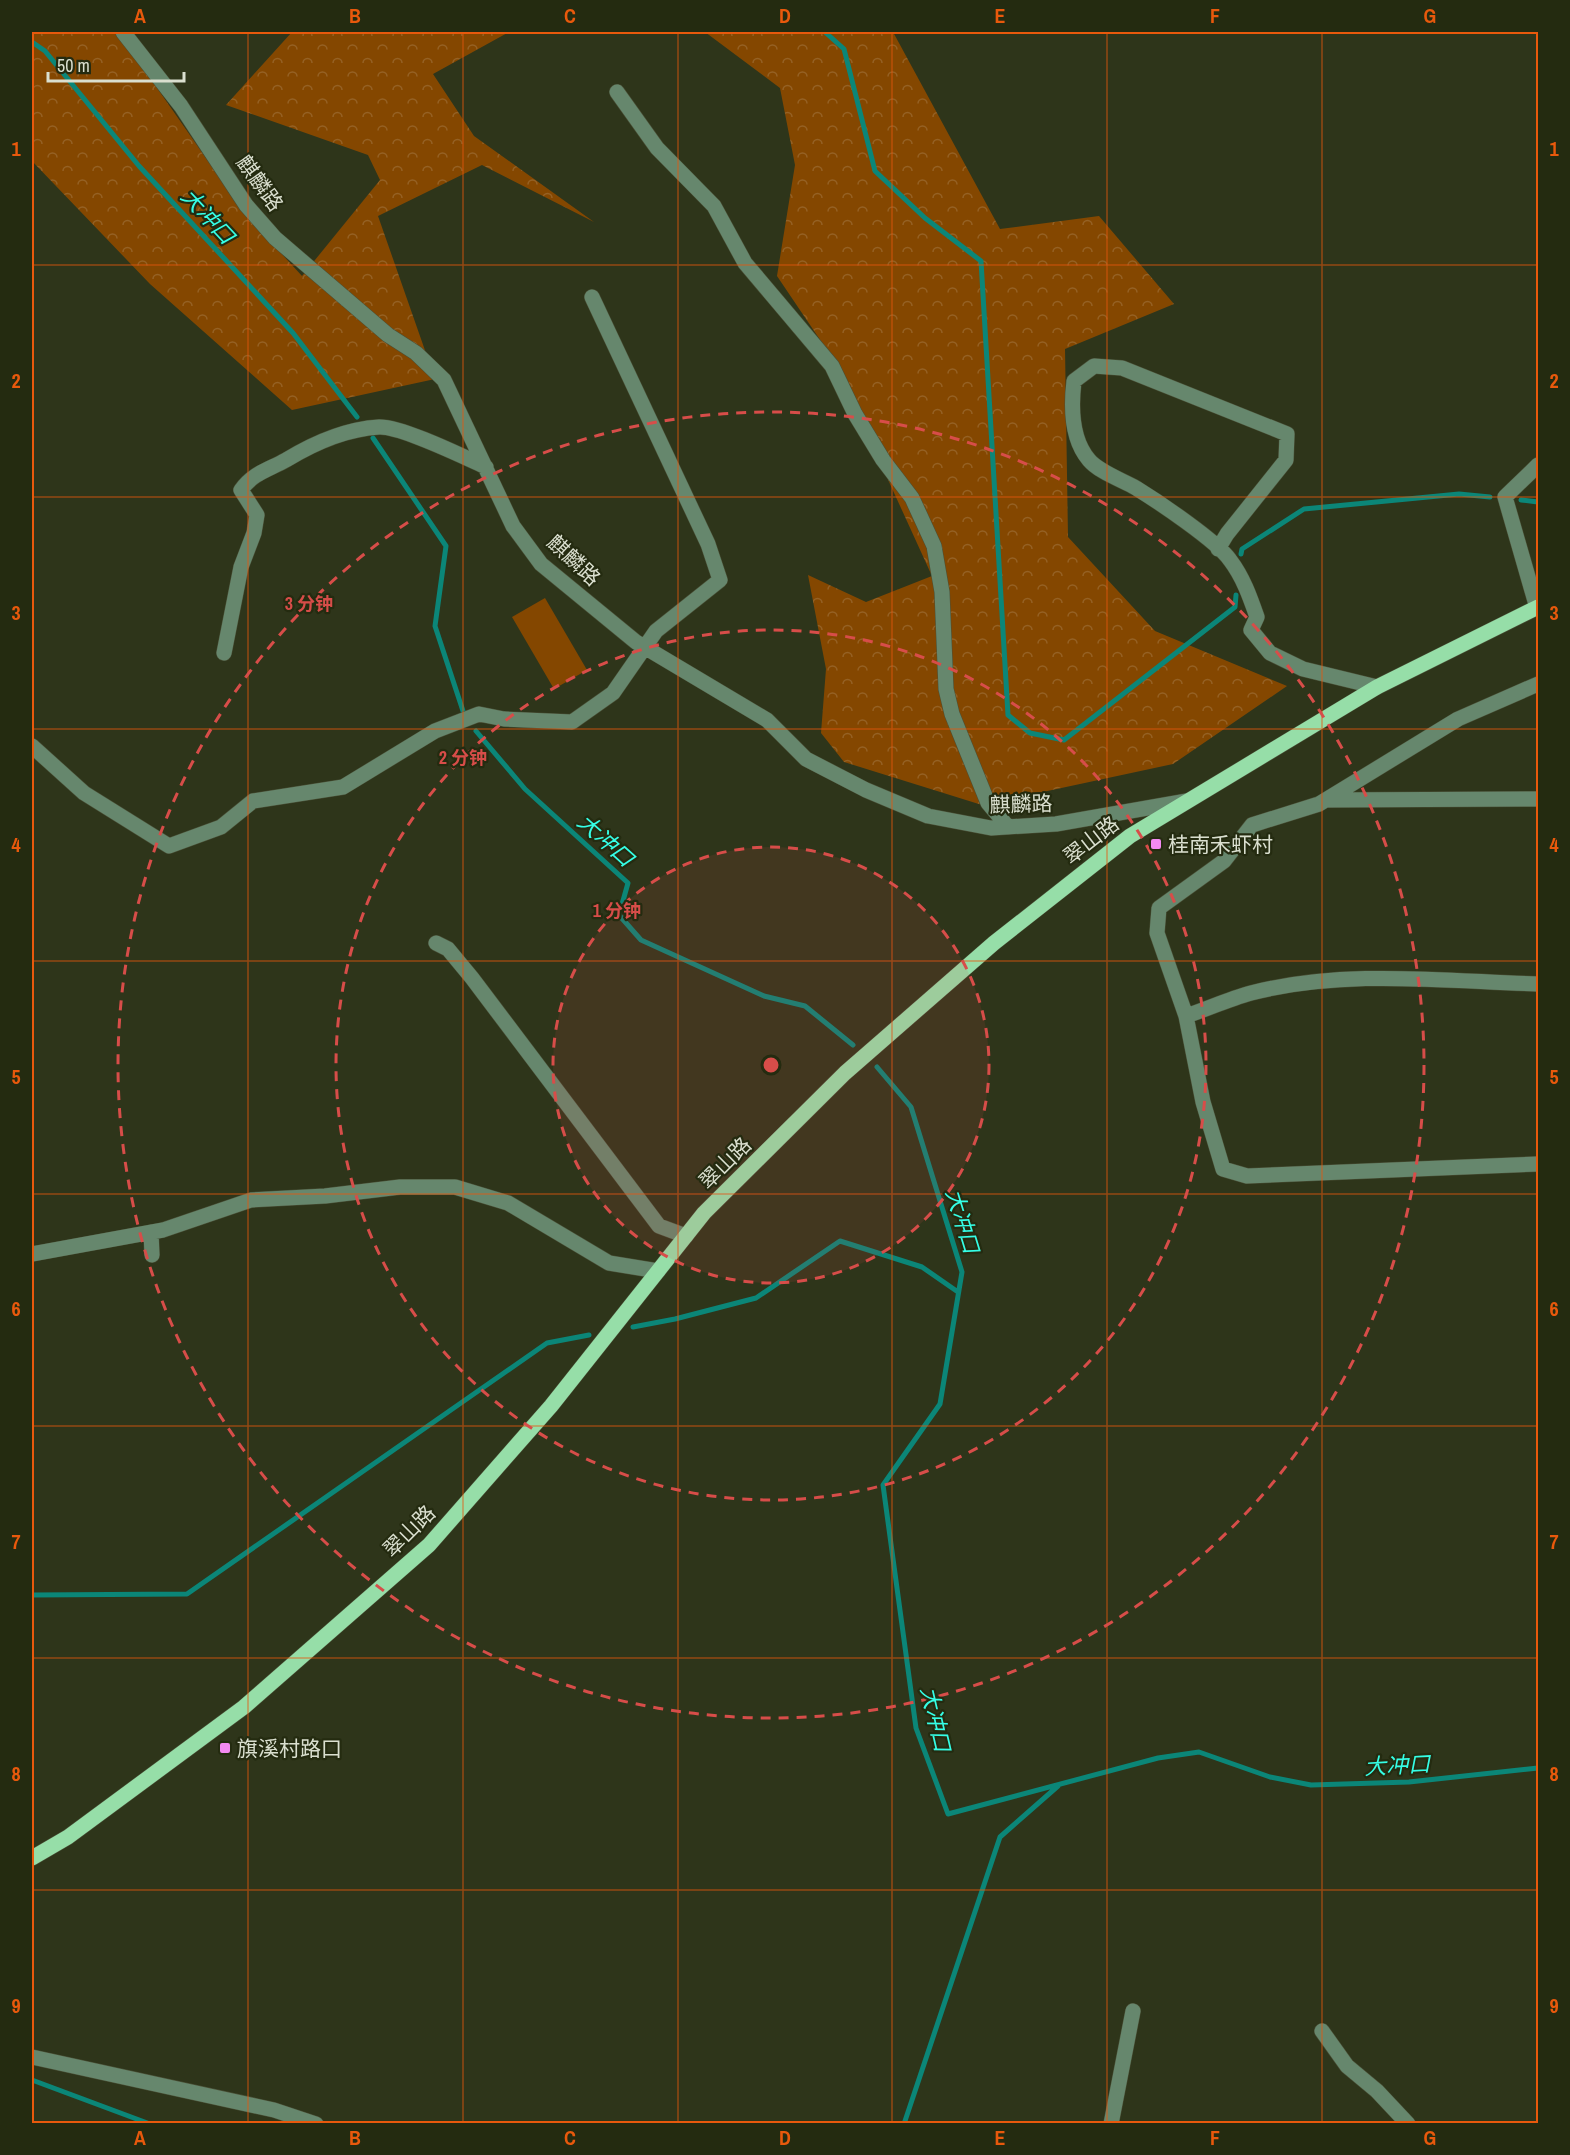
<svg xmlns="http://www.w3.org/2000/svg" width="1570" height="2155" viewBox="0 0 1570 2155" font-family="'Archivo Narrow','Noto Sans SC',sans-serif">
  <defs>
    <pattern id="forest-crowns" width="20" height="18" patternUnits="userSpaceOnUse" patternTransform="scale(1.5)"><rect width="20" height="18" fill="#844700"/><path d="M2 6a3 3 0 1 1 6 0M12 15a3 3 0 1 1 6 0" fill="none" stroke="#956124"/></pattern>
  </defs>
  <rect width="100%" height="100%" fill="#2e351a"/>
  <path fill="url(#forest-crowns)" d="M32 32H118L245 214 302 276 380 180 368 155 226 105 292 32H509L433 74 474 136 594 222 482 165 378 216 435 379 292 410 150 284 32 161Z
    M705 32H893L1000 229 1099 216 1174 304 1065 349 1068 537 1155 631 1287 686 1173 764 982 805 844 762 821 733 826 669 808 575 866 602 932 576 833 359 777 276 795 165 780 88Z"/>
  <path fill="#844700" d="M545 598 587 670 554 689 512 617Z"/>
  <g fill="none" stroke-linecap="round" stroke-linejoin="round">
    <path stroke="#0b8678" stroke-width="5" d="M825 32 844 49 875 171 925 218 981 261 1008 715 1030 733 1064 740 1235 607 1236 595
      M32 42 45 51 139 166 293 333 357 417
      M373 438 446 546 435 626 465 717
      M1521 500 1538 502
      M1241 554 1242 549 1304 509 1459 494 1490 497
      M476 731 525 789 628 883 619 915 641 940 764 996 805 1006 853 1045
      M877 1067 911 1107 962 1272 940 1404 883 1485 916 1728 948 1814 1158 1758 1199 1752 1270 1777 1311 1785 1409 1782 1538 1768
      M633 1327 675 1319 756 1298 840 1241 922 1267 958 1292
      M32 1595 187 1594 547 1343 589 1335
      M32 2080 150 2124
      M904 2124 1000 1837 1058 1786"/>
    <defs>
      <path id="minor" d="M123 32 181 106 246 205 275 238 388 335 416 353 444 380 513 526 541 564 636 642 767 720 806 759 866 790 928 816 991 828 1056 824 1187 801
        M617 92 657 148 714 206 745 263 832 366 855 414 883 460 912 498 934 546 942 592 946 689 952 714 988 803 1008 827
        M1218 549 1227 534 1286 460 1287 434 1122 368 1094 366 1074 381C1071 406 1071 439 1089 460 1099 472 1122 480 1136 488 1157 501 1217 541 1230 560 1243 577 1250 597 1257 617L1251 630 1270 653 1303 669 1377 687
        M1537 608 1505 497 1538 465
        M224 653 241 567 254 533 257 515 241 490C253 473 268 470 286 460 314 443 345 429 379 427 401 426 464 457 486 467
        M1538 684 1458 719 1319 804 1252 825 1224 861 1159 908 1157 933 1186 1016 1203 1102 1223 1169 1247 1176 1538 1164
        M32 746 84 793 169 846 221 827 253 801 343 787 435 731 479 714 504 719 572 722 613 693 656 631 720 580 708 544 592 297
        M1326 800 1538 799
        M436 943 448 949 472 978 659 1226 686 1236
        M1186 1016C1207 1009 1229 999 1251 993 1345 969 1443 981 1538 984
        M151 1232 152 1255
        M32 1254 163 1230 251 1200 325 1196 400 1187H455L508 1203 609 1263 658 1271
        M1322 2031 1347 2066 1377 2091 1408 2124
        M32 2057 274 2110 316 2124
        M1111 2124 1133 2011"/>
      <path id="major" d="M32 1858 68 1837 244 1707 429 1545 551 1406 704 1213 845 1073 994 943 1130 836 1377 687 1538 607"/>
    </defs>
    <use href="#minor" stroke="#4a5037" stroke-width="16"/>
    <use href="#major" stroke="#4a5037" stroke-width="16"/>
    <use href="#minor" stroke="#66876d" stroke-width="15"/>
    <use href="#major" stroke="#96dea8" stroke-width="15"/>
  </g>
  <path fill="none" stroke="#e8590c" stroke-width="1.5" stroke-opacity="0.55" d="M248 32V2124M463 32V2124M678 32V2124M892 32V2124M1107 32V2124M1322 32V2124M32 265H1538M32 497H1538M32 729H1538M32 961H1538M32 1194H1538M32 1426H1538M32 1658H1538M32 1890H1538"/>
  <circle cx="771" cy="1065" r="218" fill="#d74d49" fill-opacity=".12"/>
  <g fill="none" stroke="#d74d49" stroke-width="3" stroke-dasharray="10 8">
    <circle cx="771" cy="1065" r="218"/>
    <circle cx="771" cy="1065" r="435"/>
    <circle cx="771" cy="1065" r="653"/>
  </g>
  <g fill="#f38af2" stroke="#242b10" stroke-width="2">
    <rect x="1150" y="838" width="12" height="12" rx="3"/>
    <rect x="219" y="1742" width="12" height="12" rx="3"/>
  </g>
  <g text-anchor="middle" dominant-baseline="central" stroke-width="4.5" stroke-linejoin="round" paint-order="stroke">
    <g font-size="21" fill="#dadfcf" stroke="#242b10">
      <text transform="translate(260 183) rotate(54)">麒麟路</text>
      <text transform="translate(574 560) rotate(43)">麒麟路</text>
      <text transform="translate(1021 804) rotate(-2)">麒麟路</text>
      <text transform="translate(1091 840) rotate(-38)">翠山路</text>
      <text transform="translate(725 1163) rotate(-45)">翠山路</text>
      <text transform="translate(409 1531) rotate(-45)">翠山路</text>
    </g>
    <g font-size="21" fill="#dadfcf" stroke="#242b10" text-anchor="start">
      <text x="1168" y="844">桂南禾虾村</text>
      <text x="237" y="1748">旗溪村路口</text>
    </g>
    <g font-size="22" font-style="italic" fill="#35fee6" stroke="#242b10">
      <text transform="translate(208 216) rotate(47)">大冲口</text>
      <text transform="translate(606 840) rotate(42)">大冲口</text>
      <text transform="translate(963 1221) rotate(73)">大冲口</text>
      <text transform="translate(936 1719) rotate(77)">大冲口</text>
      <text transform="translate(1397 1765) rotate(-3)">大冲口</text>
    </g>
  </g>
  <circle cx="771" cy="1065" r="9" fill="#d74d49" stroke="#242b10" stroke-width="3"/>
  <g font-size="18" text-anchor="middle" font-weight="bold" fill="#d74d49" stroke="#242b10" stroke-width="4.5" stroke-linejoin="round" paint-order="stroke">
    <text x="309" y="610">3 分钟</text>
    <text x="463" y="764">2 分钟</text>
    <text x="617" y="917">1 分钟</text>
  </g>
  <rect width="1570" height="2155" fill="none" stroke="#242b10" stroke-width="66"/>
  <path d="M48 72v9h136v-9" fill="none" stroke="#dadfcf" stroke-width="3"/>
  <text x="57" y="72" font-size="18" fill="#dadfcf" stroke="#242b10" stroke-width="4.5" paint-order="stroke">50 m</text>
  <rect x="33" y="33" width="1504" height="2089" fill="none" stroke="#e8590c" stroke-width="2"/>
  <g font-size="20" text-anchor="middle" font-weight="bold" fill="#e8590c">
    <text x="140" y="23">A</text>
    <text x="355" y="23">B</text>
    <text x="570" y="23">C</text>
    <text x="785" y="23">D</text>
    <text x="1000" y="23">E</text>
    <text x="1215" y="23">F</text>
    <text x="1430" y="23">G</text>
    <text x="16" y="156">1</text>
    <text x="1554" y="156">1</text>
    <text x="16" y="388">2</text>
    <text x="1554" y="388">2</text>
    <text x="16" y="620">3</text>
    <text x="1554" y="620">3</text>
    <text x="16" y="852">4</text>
    <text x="1554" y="852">4</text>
    <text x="16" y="1084">5</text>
    <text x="1554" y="1084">5</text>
    <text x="16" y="1316">6</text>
    <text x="1554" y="1316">6</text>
    <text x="16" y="1549">7</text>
    <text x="1554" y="1549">7</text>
    <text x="16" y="1781">8</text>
    <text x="1554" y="1781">8</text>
    <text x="16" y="2013">9</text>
    <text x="1554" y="2013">9</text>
    <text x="140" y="2145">A</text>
    <text x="355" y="2145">B</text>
    <text x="570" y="2145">C</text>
    <text x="785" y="2145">D</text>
    <text x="1000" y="2145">E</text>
    <text x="1215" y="2145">F</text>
    <text x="1430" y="2145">G</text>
  </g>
</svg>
